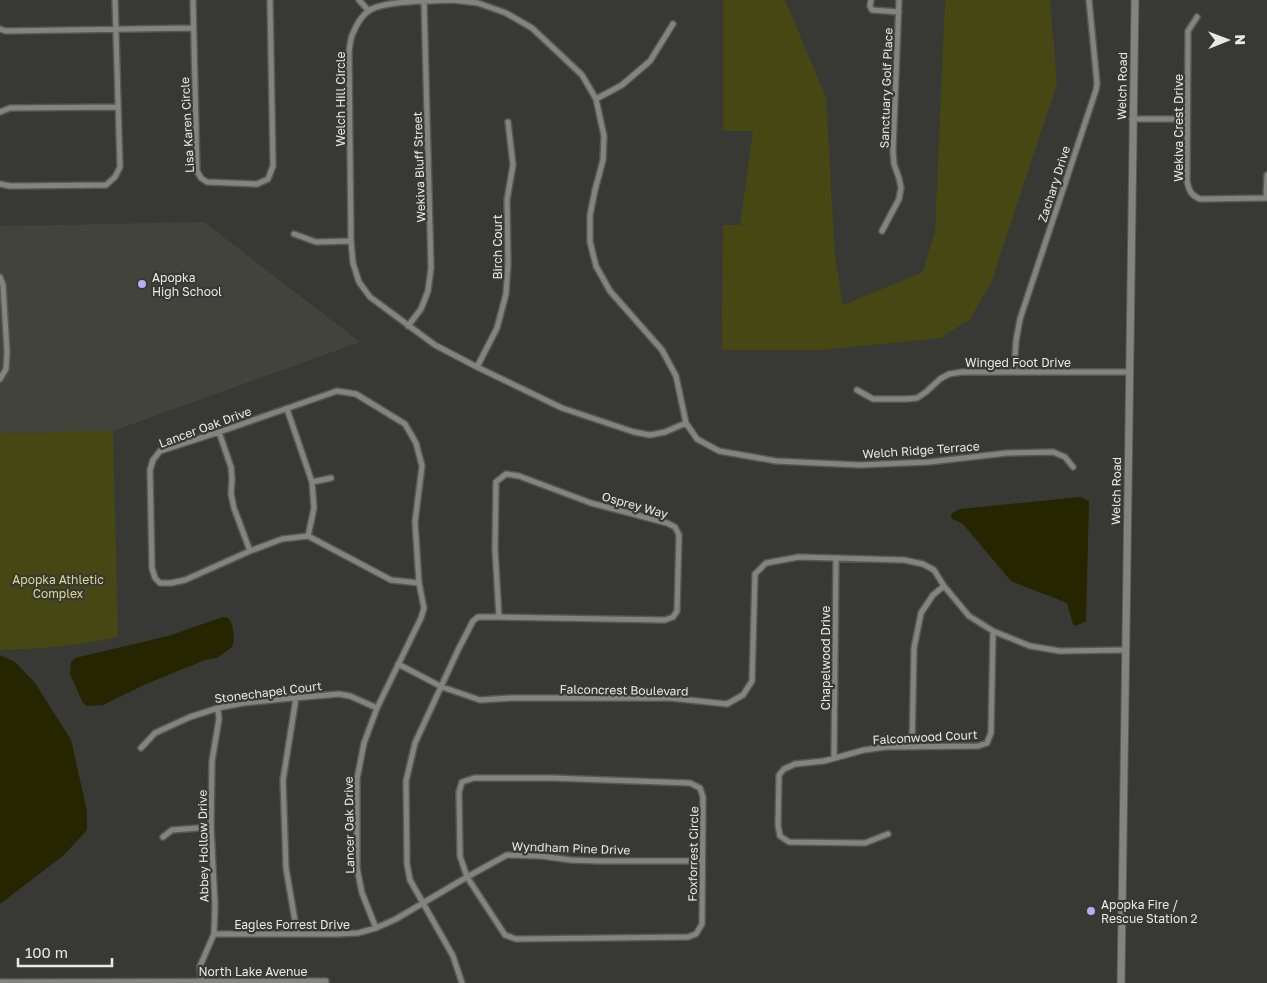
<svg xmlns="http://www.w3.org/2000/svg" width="1267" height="983" viewBox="0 0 1267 983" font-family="'Golos Text',sans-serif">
  <rect width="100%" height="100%" fill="#383835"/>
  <path fill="#42433a" d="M204 222 360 342 113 431 0 433V226Z"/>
  <path fill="#464713" d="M723 0H785L826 97 835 256 843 305 923 272 935 232 945 0H1050L1057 84 991 283 970 319 941 338 822 350H722L723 225H740L753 131H723Z
    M113 431 118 637C78 646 40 649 0 650V433Z"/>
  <path fill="#252500" d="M1080 497 1089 501 1086 621 1076 626 1073 624 1067 603 1011 581 963 524 951 518 952 513 960 509Z
    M223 617 228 618 232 624 234 638 232 647 217 658 205 660 146 684 103 705 87 706 83 703 70 674 71 662 75 658 168 636Z
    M0 655 15 662 35 683 71 740 87 811V830L64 855 0 904Z"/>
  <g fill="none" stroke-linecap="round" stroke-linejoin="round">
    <defs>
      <path id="minor" d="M193 0 197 171 201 178 207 182 257 184 268 179 273 166 270 0
        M359 0 369 11
        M453 0 478 3 506 13 532 28 582 75 596 99 604 136 603 160 595 190 590 215V242L596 266 610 291 662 350 676 376 686 423 665 432 650 435 634 432 562 408 477 367 435 345 370 297 359 282 353 263 351 241 349 52C350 46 350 39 353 33 356 26 362 16 368 11 385 0 431 1 453 0Z
        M871 0 870 6 872 10 899 12
        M1197 17 1188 31 1187 181C1189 191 1191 195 1200 199L1267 198
        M0 29 6 31 193 28
        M596 99 622 85 650 61 673 24
        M0 112 10 108 118 107
        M1132 119H1186
        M0 184 10 186 106 185 115 177 120 167 115 0
        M1266 198 1267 175
        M882 231 899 199 901 188 899 178 894 164 893 151 899 0
        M294 234 316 242 351 241
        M0 277 3 285 7 352 6 369 0 379
        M408 326 421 309 428 291 431 268 424 1
        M477 367 497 328 506 294 508 264 507 200 513 165 508 122
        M1014 372 1016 341 1020 319 1096 90 1097 83 1089 0
        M857 390 873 399H906L917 398 926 392 940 379 949 374 962 372H1130
        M287 409 312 482 314 508 308 536
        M686 423 697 439 719 451 776 461 860 465 929 462 1007 453 1053 452 1065 457 1073 467
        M219 432 231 467 232 479 231 494 234 508 250 551
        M312 482 331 478
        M398 664 442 687 480 700 512 698H670L727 704 743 695 752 681 755 574 766 563 799 557 904 560 923 564 934 570 944 586 969 616 993 631 1030 646 1060 651 1125 650
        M296 698 283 780 286 868 297 933
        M912 747 914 648 921 613 933 595 944 586
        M141 748 155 733 190 717 218 708 243 703 282 699 339 694 350 696 377 708
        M834 757 836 558
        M474 778H552L690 783 700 788 703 797 702 924 696 934 688 937 516 939 505 935 467 877 460 856 459 792 462 782Z
        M888 834 865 843 789 842 780 836 778 825 779 775 784 769 795 764 824 761 864 750 885 747 978 746 987 743 991 733 993 631
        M163 837 172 830 211 827
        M376 928 362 893 357 868V779L364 743 377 708 421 618 424 608 419 583 415 522 422 466 416 443 405 424 356 394 337 391 219 432 160 451 153 460 150 470 152 568 155 578 160 583H171L185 580 250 551 282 539 308 536 391 580 419 583
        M214 934H337L358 933 376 928 396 919 467 877 507 855 541 856 571 860 599 861H702
        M0 982 326 981
        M201 983 200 966 214 934 215 905 211 827 212 761 219 719 218 708
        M462 983 453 956 410 880 407 864 406 781 415 743 458 650 473 621 478 617H499L665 620 673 617 677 611 679 535 675 527 667 523 591 503 519 476 506 474 496 482 495 549 499 617"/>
      <path id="tertiary" d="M1121 983 1135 0"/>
    </defs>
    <use href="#minor" stroke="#575755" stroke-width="8"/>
    <use href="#tertiary" stroke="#575755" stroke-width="9"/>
    <use href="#minor" stroke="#838380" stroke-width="5"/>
    <use href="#tertiary" stroke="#838380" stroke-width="7"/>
  </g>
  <g fill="#b7abf8" stroke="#383835" stroke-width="2">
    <circle cx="142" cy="284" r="5"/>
    <circle cx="1091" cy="911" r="5"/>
  </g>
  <g text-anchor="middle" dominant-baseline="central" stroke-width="4.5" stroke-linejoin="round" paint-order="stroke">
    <g font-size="12" fill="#e8e8e6" stroke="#383835">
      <text transform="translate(1122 86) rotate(-89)">Welch Road</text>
      <text transform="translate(886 88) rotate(-88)">Sanctuary Golf Place</text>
      <text transform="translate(340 99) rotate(-90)">Welch Hill Circle</text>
      <text transform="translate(187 125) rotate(-93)">Lisa Karen Circle</text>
      <text transform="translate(1178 128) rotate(-90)">Wekiva Crest Drive</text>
      <text transform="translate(419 167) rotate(-92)">Wekiva Bluff Street</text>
      <text transform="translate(1054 184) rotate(-72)">Zachary Drive</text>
      <text transform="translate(497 247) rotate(-90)">Birch Court</text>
      <text x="1018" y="362">Winged Foot Drive</text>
      <text transform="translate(205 427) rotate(-20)">Lancer Oak Drive</text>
      <text transform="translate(921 450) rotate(-4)">Welch Ridge Terrace</text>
      <text transform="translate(1116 491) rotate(-89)">Welch Road</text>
      <text transform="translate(635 505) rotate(16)">Osprey Way</text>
      <text transform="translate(825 658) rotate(-90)">Chapelwood Drive</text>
      <text transform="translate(624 690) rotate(1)">Falconcrest Boulevard</text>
      <text transform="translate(268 692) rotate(-7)">Stonechapel Court</text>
      <text transform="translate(925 737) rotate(-3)">Falconwood Court</text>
      <text transform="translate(349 825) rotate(-91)">Lancer Oak Drive</text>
      <text transform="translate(203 846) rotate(-91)">Abbey Hollow Drive</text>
      <text transform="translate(571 848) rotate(2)">Wyndham Pine Drive</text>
      <text transform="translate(693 854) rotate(-89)">Foxforrest Circle</text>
      <text x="292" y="924">Eagles Forrest Drive</text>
      <text x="253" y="971">North Lake Avenue</text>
    </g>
    <g font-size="12" fill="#e8e8e6" stroke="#383835" text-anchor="start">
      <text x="152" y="277">Apopka<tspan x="152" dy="14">High School</tspan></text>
      <text x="1101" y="904">Apopka Fire /<tspan x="1101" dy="14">Rescue Station 2</tspan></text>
    </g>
    <g font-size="12" fill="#d7da89" stroke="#383835">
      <text x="58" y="579">Apopka Athletic<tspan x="58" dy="14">Complex</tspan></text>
    </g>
  </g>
  <g transform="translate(1227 40) rotate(89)" stroke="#383835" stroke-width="4" paint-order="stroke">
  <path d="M0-4L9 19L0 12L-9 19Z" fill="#e8e8e6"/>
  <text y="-8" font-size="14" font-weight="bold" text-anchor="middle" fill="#e8e8e6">N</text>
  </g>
  <path d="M18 958v8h94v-8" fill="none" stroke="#e8e8e6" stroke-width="2.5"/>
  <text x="25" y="958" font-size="15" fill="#e8e8e6" stroke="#383835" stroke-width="4" paint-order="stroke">100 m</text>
</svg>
